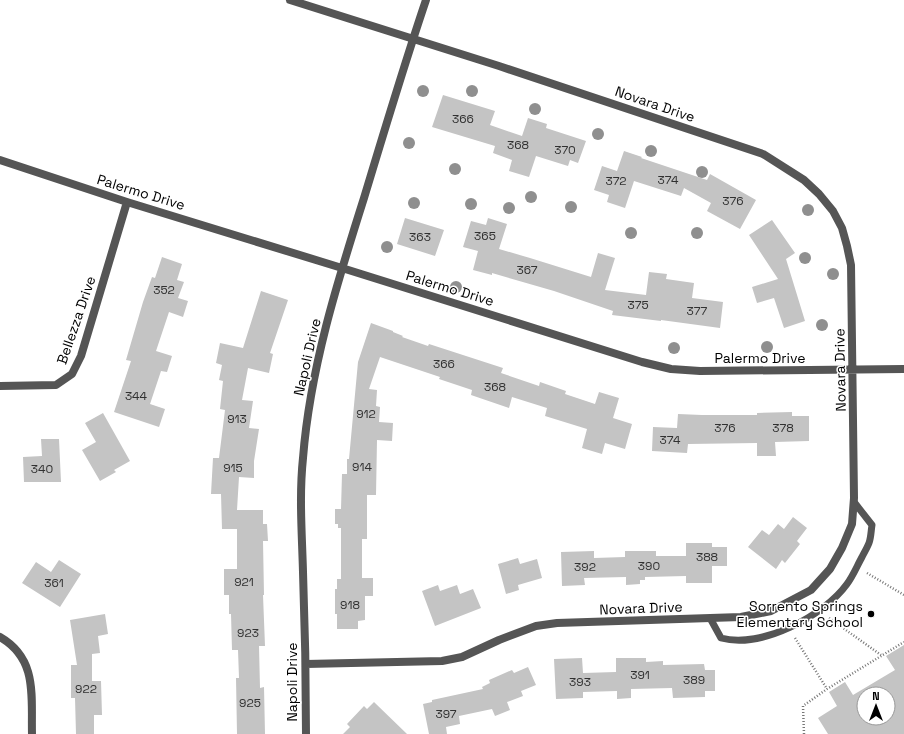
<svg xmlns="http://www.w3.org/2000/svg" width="904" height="734" viewBox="0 0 904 734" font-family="'Space Grotesk',sans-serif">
  <rect width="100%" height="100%" fill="#fff"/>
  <path fill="#c4c4c4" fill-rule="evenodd" d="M443 95 495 111 490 125 522 136 528 118 547 124 546 128 586 141 578 163 570 160 568 166 536 156 529 177 509 171 512 160 493 153 495 146 432 127Z
    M624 151 642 157 641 158 707 180 710 174 756 200 740 229 707 211 711 203 684 188 681 196 634 181 625 208 607 202 609 195 594 190 602 166 617 171Z
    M405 218 444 230 435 256 397 244Z
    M488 218 507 224 499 249 530 258 591 277 598 253 615 258 605 290 646 295 649 272 667 274 666 279 694 283 692 298 723 302 720 328 661 320V321L612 315 613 311 554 291 492 273V275L473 270 478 251 463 247 471 221 486 225Z
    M772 220 795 253 786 259 805 321 784 328 774 298 757 303 752 287 778 279 749 235Z
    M162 257 182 264 177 280 184 282 178 298 188 301 183 317 169 312 156 351 172 356 167 372 161 371 150 404 165 409 159 427 114 412 131 361 126 360 143 302 152 277 155 278Z
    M261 291 288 300 270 353 273 354 269 373 248 368 242 400 253 401 249 428 259 429 254 461V478L239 477 237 510H263V524H267L268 541H263L264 595H263L265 646H259L260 688 264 687 265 734H237L236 678H239L238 650H232L231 614H229V595H224V569H237V529H222L221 494H211L213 458H219L225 410 220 409 223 381 219 380 222 365 216 363 220 343 243 348Z
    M371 323 393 331V332L403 336 402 337 428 346 429 344 503 368 501 373 539 386 540 382 566 391 565 394 595 404 599 392 619 398 613 418 632 424 625 449 605 443 602 454 582 448 587 429 545 416 547 408 512 397 509 408 471 395 472 390 439 379 440 377 380 357 369 389 377 390 376 406 380 407 379 422 393 423 392 441 377 440 376 495H367V539H362V578H373V596H365V620L358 621V629H337V614H335V589H337V579H341V528H338V524H335V509H341L342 474H347V459H349L358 362Z
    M792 412V416H809V441L775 442 776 456H757V443L688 444 687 453 652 451 653 427 677 428 678 414 702 415H757V413Z
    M103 413 130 461 114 470 116 472 100 481 82 450 96 442 85 423Z
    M41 439H59L61 482H24L23 457 42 456Z
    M793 517 807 528 797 541 800 544 785 563 782 560 776 569 748 547 762 530 769 535 778 524 784 529Z
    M686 543H712V547H727V566H712V583H686V576L645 577V580H640V584L626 585V577L584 578 585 585 562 586 561 552 594 551V558L625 557V551H656V556H686Z
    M518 558 520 564 537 559 542 578 518 585 519 590 506 594 498 564Z
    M59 560 81 574 60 607 22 583 36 562 51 572Z
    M438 585 440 591 457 585 460 594 473 589 481 608 435 626 422 591Z
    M105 614 108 634 98 636 100 653 92 654V681H101L102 715H94V734H76L75 698H71V665H77L70 620Z
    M904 645V734H828L818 718 837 706 829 692 845 682 853 695 895 670 886 656ZM864 694H888V718H864Z
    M582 658 583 673 616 672V658H646V662L663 661V665L704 664 705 670H715V691H705V697L673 698 672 688 631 689V698L617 699V691L583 692V698L556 699 554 659Z
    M528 667 536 685 521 691 523 696 507 702 510 710 495 716 492 709 459 716 460 724 446 727 447 734H429L423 704 432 702V700L483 689 482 687 490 683 489 680 512 670 514 673Z
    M374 702 407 734H343L350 727 347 724 364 706 367 709Z"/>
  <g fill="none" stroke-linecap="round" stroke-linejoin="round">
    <path stroke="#777" stroke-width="2.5" stroke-dasharray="1 2" stroke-linecap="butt" d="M867 573 904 595
      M829 618 881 655
      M795 638 827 689
      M804 734 803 706 827 689 904 642"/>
    <path stroke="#555" stroke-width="7" d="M710 618 721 638C761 649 824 616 847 584 853 576 857 566 862 557 864 553 867 548 869 543 871 538 871 531 872 525L854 502"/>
    <path stroke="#555" stroke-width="8" d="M290 0 499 66 763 154 804 180 819 194 833 211 842 228 847 246 851 265 854 498 852 524 842 548 830 569 811 590 771 611 741 617 557 623 536 626 499 640 462 657 442 661 306 664
      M0 160 127 202 342 268 642 362 671 369 700 371 904 369
      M0 386 56 385 72 374 81 356 107 269 127 202
      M0 637C38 659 31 696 32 734
      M306 734C306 680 305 626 303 572 302 534 299 496 303 458 310 369 337 283 364 198 384 132 404 65 426 0"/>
  </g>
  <g fill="#8f8f8f">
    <circle cx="423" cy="91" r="6"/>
    <circle cx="472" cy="91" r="6"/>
    <circle cx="535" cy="109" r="6"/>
    <circle cx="598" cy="134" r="6"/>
    <circle cx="409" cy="143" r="6"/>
    <circle cx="651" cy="151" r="6"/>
    <circle cx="455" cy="169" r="6"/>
    <circle cx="702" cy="172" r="6"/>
    <circle cx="531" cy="197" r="6"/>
    <circle cx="414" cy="203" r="6"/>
    <circle cx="471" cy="204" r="6"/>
    <circle cx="571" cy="207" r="6"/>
    <circle cx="509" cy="208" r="6"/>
    <circle cx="808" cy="210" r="6"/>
    <circle cx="631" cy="233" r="6"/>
    <circle cx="697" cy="233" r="6"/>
    <circle cx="387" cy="247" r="6"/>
    <circle cx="805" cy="258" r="6"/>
    <circle cx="833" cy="274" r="6"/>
    <circle cx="456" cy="287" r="6"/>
    <circle cx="822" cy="325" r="6"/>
    <circle cx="767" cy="347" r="6"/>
    <circle cx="674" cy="348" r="6"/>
  </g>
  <circle fill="#000" stroke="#fff" stroke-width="1.5" cx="871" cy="614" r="4"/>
  <g text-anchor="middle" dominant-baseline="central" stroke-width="3" stroke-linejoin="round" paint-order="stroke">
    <g font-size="12" fill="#313131">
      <text x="463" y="119">366</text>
      <text x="518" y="145">368</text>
      <text x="565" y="150">370</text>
      <text x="668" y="180">374</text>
      <text x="616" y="181">372</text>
      <text x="733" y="201">376</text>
      <text x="485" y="236">365</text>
      <text x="420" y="237">363</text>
      <text x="527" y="270">367</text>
      <text x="164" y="290">352</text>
      <text x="638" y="305">375</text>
      <text x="697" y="311">377</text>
      <text x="444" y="364">366</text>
      <text x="495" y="387">368</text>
      <text x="136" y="396">344</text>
      <text x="366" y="414">912</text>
      <text x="237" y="419">913</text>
      <text x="725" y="428">376</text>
      <text x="783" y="428">378</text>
      <text x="670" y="440">374</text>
      <text x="362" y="467">914</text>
      <text x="233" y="468">915</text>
      <text x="42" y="469">340</text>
      <text x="707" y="557">388</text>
      <text x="649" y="566">390</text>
      <text x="585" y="567">392</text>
      <text x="244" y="582">921</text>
      <text x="54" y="583">361</text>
      <text x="350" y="605">918</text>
      <text x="248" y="633">923</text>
      <text x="640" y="675">391</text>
      <text x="694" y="680">389</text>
      <text x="580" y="682">393</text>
      <text x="86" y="689">922</text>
      <text x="250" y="703">925</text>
      <text x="446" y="714">397</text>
    </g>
    <g font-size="14" fill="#000" stroke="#fff">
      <text transform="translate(655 104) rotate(19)">Novara Drive</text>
      <text transform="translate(141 192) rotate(17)">Palermo Drive</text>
      <text transform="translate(450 288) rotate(17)">Palermo Drive</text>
      <text transform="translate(76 320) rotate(-71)">Bellezza Drive</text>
      <text transform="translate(307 357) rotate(-77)">Napoli Drive</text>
      <text x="760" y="358">Palermo Drive</text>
      <text transform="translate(840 370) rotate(-91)">Novara Drive</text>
      <text transform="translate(641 608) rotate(-2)">Novara Drive</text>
      <text transform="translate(292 682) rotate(-90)">Napoli Drive</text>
    </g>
    <g font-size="14" fill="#000" stroke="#fff" text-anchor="end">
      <text x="863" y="606">Sorrento Springs<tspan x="863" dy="16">Elementary School</tspan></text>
    </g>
  </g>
  <g transform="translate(876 706)"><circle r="19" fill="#ffffff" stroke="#999999"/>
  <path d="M0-3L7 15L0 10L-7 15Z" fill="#000000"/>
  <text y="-6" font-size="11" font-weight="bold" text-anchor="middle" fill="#000000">N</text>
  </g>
</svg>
